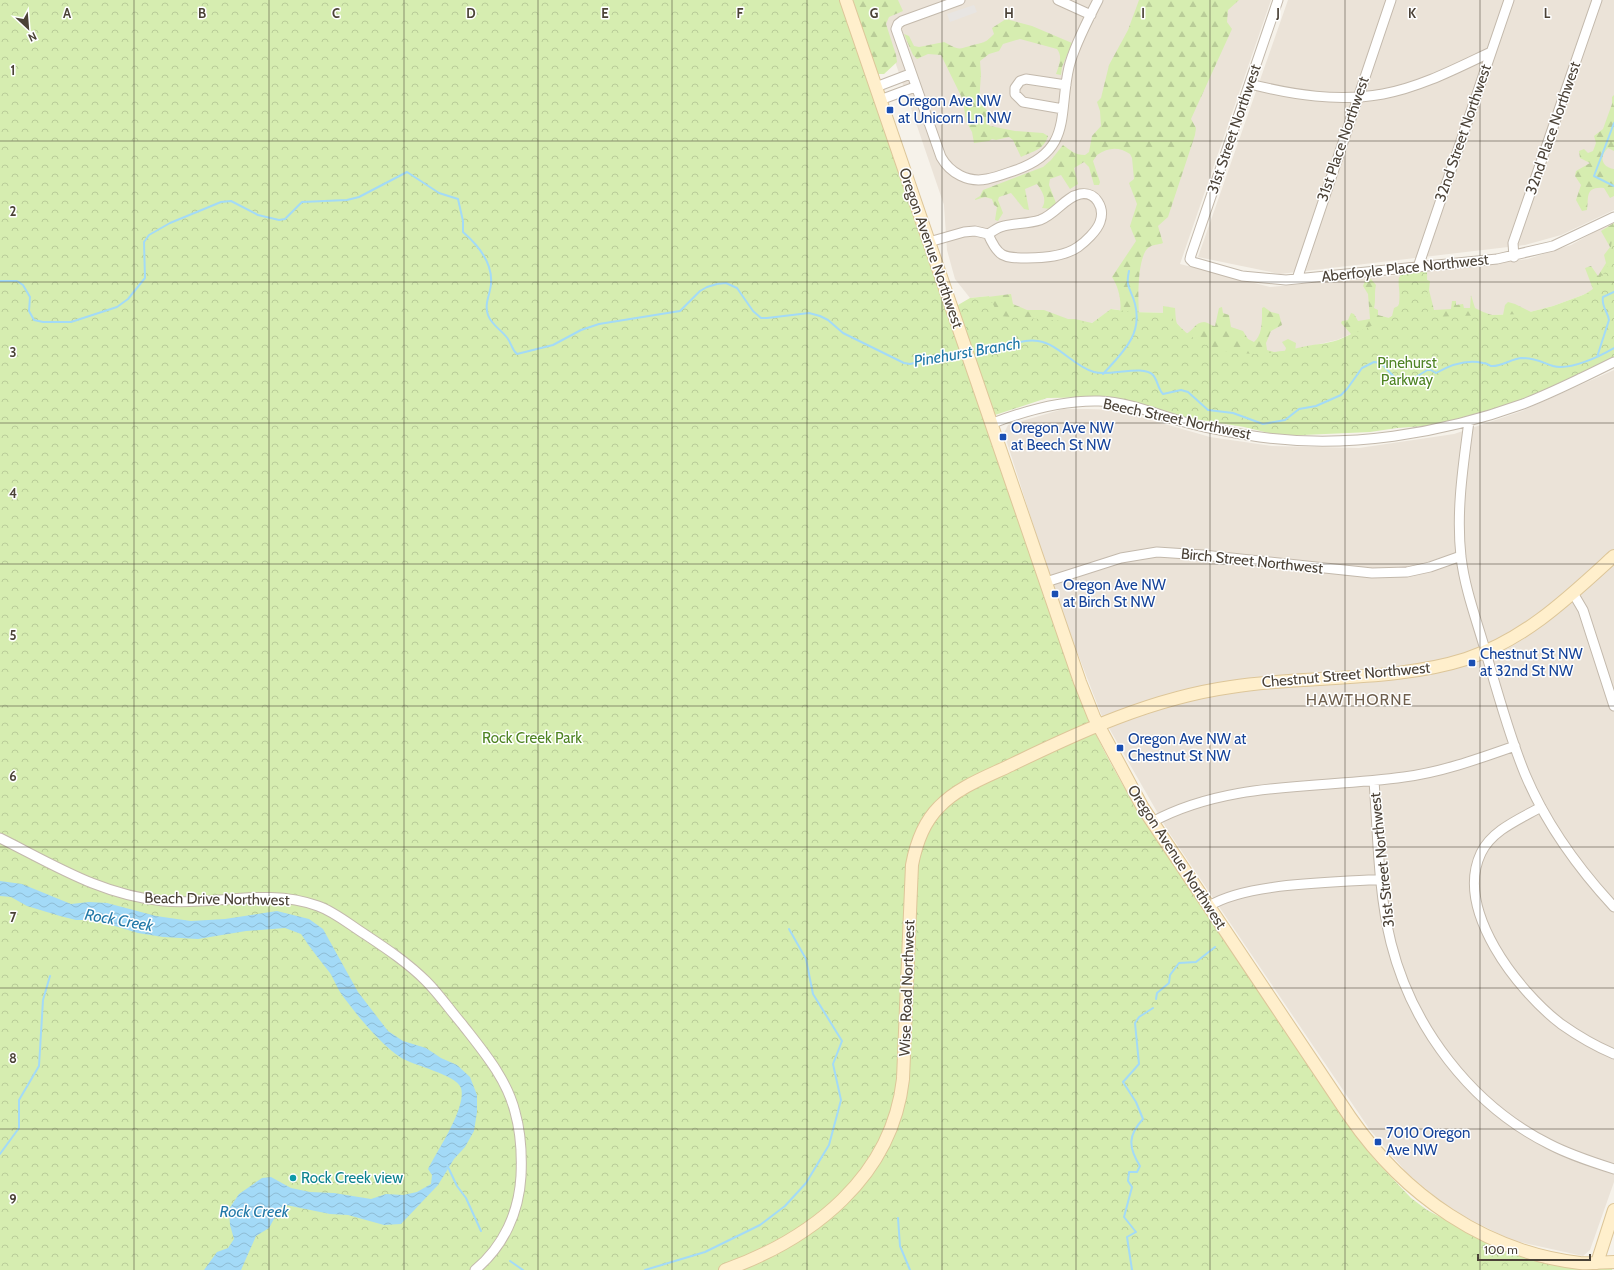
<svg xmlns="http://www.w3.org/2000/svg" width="1614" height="1270" viewBox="0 0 1614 1270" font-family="Cabin,sans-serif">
  <defs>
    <pattern id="forest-firs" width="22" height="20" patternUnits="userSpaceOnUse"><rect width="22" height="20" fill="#d6edb0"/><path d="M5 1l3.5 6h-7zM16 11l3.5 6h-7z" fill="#b9cc98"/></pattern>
    <pattern id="park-crowns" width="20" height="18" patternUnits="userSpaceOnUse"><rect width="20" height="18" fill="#d6edb0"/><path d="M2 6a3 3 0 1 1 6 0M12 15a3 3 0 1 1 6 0" fill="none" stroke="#b9cc98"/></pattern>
    <pattern id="water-waves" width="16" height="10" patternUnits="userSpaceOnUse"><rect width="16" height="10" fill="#a3daf7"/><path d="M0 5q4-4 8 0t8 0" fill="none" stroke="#8ebcd4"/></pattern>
  </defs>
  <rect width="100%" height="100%" fill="#f6f2ea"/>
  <path fill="#ebe3d8" d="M874 0H1271L1180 264 1270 287 1400 275V313L1337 340 1285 352 1250 355 1188 335 1177 325 1168 313 1132 312 1112 309 1092 323 999 316 989 296 970 298 955 279 947 250 944 205Z
    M1288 0H1614V210L1561 235 1525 245 1280 274 1198 257Z
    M1614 221 1607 270 1591 292 1553 306 1522 314 1428 317 1427 271 1528 259 1571 245Z
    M1614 370V1182L1590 1250 1583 1256 1511 1240 1451 1210 1407 1173 1370 1130 1168 831 1101 714 1056 597 1004 433 1008 425 1063 409H1088L1116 410 1210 437 1272 446 1359 448 1454 434 1522 411Z"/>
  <path fill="url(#forest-firs)" d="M853 0H898L903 11 889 17 886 24 896 55 897 62 884 74H878L875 69Z
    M1139 0H1239L1228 10 1227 22 1232 29 1191 119 1196 128 1195 135 1168 217 1158 226 1163 243C1158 245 1153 244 1148 248 1137 258 1138 300 1139 314L1163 316V306L1175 308C1176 319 1175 328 1186 334 1193 331 1195 322 1204 322 1208 322 1211 326 1215 326L1219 308 1222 307 1223 313 1229 315 1231 327 1243 331 1248 339 1254 342C1263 335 1262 318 1262 308L1264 307 1271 312 1279 314 1282 325 1271 331 1266 343 1267 350 1274 352 1285 351 1286 348 1282 342 1288 339 1296 343 1295 352 1318 351 1351 334 1341 323 1342 321 1348 320 1351 313 1354 314 1358 321 1370 319 1368 294 1363 286 1365 281 1371 279 1376 285C1374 293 1376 300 1374 308L1378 310V315L1389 318 1392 316 1394 308 1398 306C1403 296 1397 289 1399 277L1411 274 1430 281 1429 290 1434 310 1451 309 1452 301H1456V305L1463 304 1464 308H1470L1471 295 1475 308C1483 312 1495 318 1503 315L1505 305 1508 302 1515 304 1535 314 1571 303 1593 289 1585 268 1591 266 1598 276 1606 263 1604 255 1610 247 1601 231 1614 223V344L1361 364 1034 339 972 299 1011 294 1013 304 1027 310H1044L1068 319H1075L1096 324 1120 313C1122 300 1118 286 1112 277L1136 241 1130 226 1137 204 1129 183 1134 179 1132 158 1130 154C1119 147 1109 147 1097 155L1093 161 1100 182 1099 185H1094L1089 167 1084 162 1074 168 1078 184 1070 189 1061 175 1050 179 1049 185 1056 203 1051 209 1042 208C1047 200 1043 192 1037 184L1025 189 1029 210 1024 209 1011 193 999 197 998 200 1003 213 998 221 995 220 997 207 994 205 992 199 985 197 975 200V199L980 196 983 190 1043 167 1051 160 1063 145C1070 150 1075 155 1085 155L1089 152 1092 136 1101 126 1100 111 1097 102 1101 98 1109 65 1128 30Z
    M1006 19 1032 26 1072 43 1062 67 1061 75 1056 74C1059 65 1063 57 1057 49L1020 39 1003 44 999 51 989 54 980 61 981 74 979 103 988 111 987 121 990 126 1015 131 1043 133 1048 136C1044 150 1033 151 1021 157L1013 140 1009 137 996 140 992 139 989 141 974 143 972 132 966 121 963 100 941 55 928 54 917 59 913 55 904 34 909 36 914 46 919 47 944 42C960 50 956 50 973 45 985 42 985 43 994 34L992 28Z
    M1614 95V151L1608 148C1599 156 1601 167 1614 169V196L1610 198 1604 188C1584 186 1589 199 1587 210L1582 211 1576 200 1581 185 1575 176 1576 171 1590 163 1580 158 1579 151 1584 149 1588 153 1593 151 1596 143 1594 136 1603 129 1612 104V97Z"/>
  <path fill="url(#park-crowns)" d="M0 0H841L857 52 880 112 931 257 958 305 970 298 989 296 999 316 1092 323 1111 309 1132 312 1169 313C1199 359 1254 359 1302 347 1314 344 1327 344 1338 340 1359 332 1379 322 1399 313L1400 275 1427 271 1428 317 1522 314 1553 306 1591 292 1601 276 1607 270 1614 229V357L1523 401 1440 425 1397 428 1370 432 1281 436 1244 427 1171 415 1144 405 1111 397 1047 398 995 415 1082 703C1113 778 1155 838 1201 904 1243 965 1283 1027 1324 1088L1331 1101 1375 1160 1411 1198 1427 1210 1474 1235 1613 1267 1612 1270H0Z"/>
  <path fill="#e8e5e2" d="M974 5 977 12 950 22 947 14Z"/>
  <path fill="url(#water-waves)" d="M0 881 22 884 71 904 89 902 107 903 156 916 191 921 225 919 277 911 309 919 323 929 358 992 388 1031 403 1041 426 1048 441 1058 457 1065 470 1077 477 1095V1112L474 1131 465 1147 454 1159 438 1185 401 1224 384 1225 348 1215 330 1214 286 1205 280 1208 269 1228 256 1236 241 1270H204L217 1252 228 1248 234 1239 230 1225 229 1209 239 1194 262 1178 271 1177 291 1188 310 1192 334 1193 371 1199 386 1194 403 1195 417 1192 431 1184 432 1175 428 1169C437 1151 467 1107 461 1088 456 1074 413 1066 400 1057 380 1044 354 1012 340 992 336 986 334 979 330 973 320 960 310 948 301 934L285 928 246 931 198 939 163 937 138 933 95 920H76L60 916 27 906 11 897 0 896Z"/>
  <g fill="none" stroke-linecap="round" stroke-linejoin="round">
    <path stroke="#a3daf7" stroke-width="2" d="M1614 123 1594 176 1614 186
      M0 281H17L23 285 30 297 29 311 34 320 43 322H71L117 307 128 299 145 278 144 242 149 235 170 223 221 202 231 201 258 215 279 220 285 219 302 202 347 200 359 197 407 172 439 193 458 199 463 221V232C478 245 493 262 491 284 490 295 484 304 488 315 492 326 502 330 508 339 512 345 512 350 517 354L553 345 581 330 599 324 680 311 700 291 707 287 717 284 726 283 737 288 753 311 761 318H767L809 313 820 316 828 320 843 333 904 363 910 364 944 356 964 355
      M973 355C995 353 1015 338 1038 341 1059 344 1073 366 1094 372 1109 377 1143 364 1153 375 1158 381 1158 389 1163 394L1181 390 1188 392 1208 410 1233 413 1263 424 1285 420 1299 409 1316 406 1341 395 1347 389 1362 368 1374 362 1381 363 1395 378 1406 380H1411L1429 369 1436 373C1450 365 1467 359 1483 363 1486 363 1489 365 1491 366 1501 367 1511 359 1521 358 1535 358 1541 362 1553 366 1570 371 1600 356 1614 348
      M1597 357 1609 320C1608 312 1601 306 1603 297L1614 292
      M1103 374C1122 353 1143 335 1135 304 1131 288 1125 288 1129 271
      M1156 999 1157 993 1169 983 1170 975 1179 963 1196 962 1215 947
      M0 1154 19 1128V1100L39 1066 43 1000 50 976
      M447 1165 457 1186 466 1198 481 1231
      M898 1218 900 1246 910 1270
      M510 1261 523 1270
      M645 1270 705 1252 760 1225 785 1206 806 1183 829 1145 841 1100 833 1064 842 1041 813 994 806 959 789 929
      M1132 1270 1127 1237 1136 1232 1124 1217 1132 1187 1128 1181 1129 1172H1137L1140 1166C1128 1147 1128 1135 1143 1119L1136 1102 1123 1082 1139 1064 1135 1023 1139 1017 1153 1008"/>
    <defs>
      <path id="street" d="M960 0 902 21 898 24 896 29 941 157C950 173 968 183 987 179 997 177 1007 173 1016 170 1073 150 1058 114 1069 67 1074 46 1088 20 1098 0
        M1058 0 1091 15
        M1278 0 1191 255 1190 259 1193 262 1242 276 1286 280 1497 259 1553 246 1614 217
        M1250 84C1293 95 1338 102 1383 94 1421 87 1457 68 1491 52
        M876 87 910 74
        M880 100 915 87
        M1063 109 1023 102 1015 94V88L1020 81 1026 79 1066 85
        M929 242 964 232 975 231 988 234C993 232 997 227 1004 226 1015 223 1028 224 1040 220 1056 214 1065 197 1080 194 1096 191 1105 208 1100 222 1097 231 1085 242 1078 247 1065 256 1043 258 1027 258 1003 258 998 257 988 234
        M1514 257 1513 243 1597 0
        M1418 267 1509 0
        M1297 279 1391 0
        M1469 421C1463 467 1456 511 1461 557 1465 590 1477 621 1486 653 1498 694 1509 735 1525 774 1546 824 1578 868 1614 907
        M993 423C1027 410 1062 400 1099 401 1128 402 1156 414 1184 422 1208 429 1234 433 1260 437 1348 449 1440 434 1523 404 1554 392 1584 377 1614 362
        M1046 582 1121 558 1157 552 1203 555 1372 573 1407 572 1430 567 1461 556
        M1573 593 1583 610 1614 706
        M1374 781C1378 834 1378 891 1391 943 1412 1027 1471 1105 1549 1144 1570 1155 1592 1162 1614 1169
        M1541 807C1520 819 1492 830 1481 853 1454 910 1518 991 1561 1024 1578 1036 1595 1046 1614 1054
        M1152 822C1230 780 1319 789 1404 777 1442 772 1478 759 1515 746
        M0 838C54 865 101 895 163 901 214 906 267 887 318 906 335 912 350 925 366 935 387 949 408 963 426 981 439 994 450 1010 462 1024 483 1051 507 1079 515 1112 521 1133 522 1155 521 1176 519 1212 504 1246 475 1270
        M1209 906C1248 882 1335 883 1382 879"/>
      <path id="secondary" d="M846 0 1080 682 1094 717 1143 808 1350 1117C1404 1195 1485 1252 1580 1263 1591 1264 1603 1262 1614 1262
        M1597 1263 1614 1210
        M725 1270C812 1239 892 1177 903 1079L912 865C916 844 923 823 939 807 958 787 986 777 1011 765 1081 731 1153 698 1231 687 1307 675 1394 682 1466 659 1526 639 1569 597 1614 556"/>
    </defs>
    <use href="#street" stroke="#c3b9ac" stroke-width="11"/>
    <use href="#secondary" stroke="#ddc699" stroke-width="14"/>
    <use href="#street" stroke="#fff" stroke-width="9"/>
    <use href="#secondary" stroke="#ffefcc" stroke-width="12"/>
  </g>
  <path fill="none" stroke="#4b4237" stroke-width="1" stroke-opacity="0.55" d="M134 0V1270M269 0V1270M404 0V1270M538 0V1270M672 0V1270M807 0V1270M942 0V1270M1076 0V1270M1210 0V1270M1345 0V1270M1480 0V1270M0 141H1614M0 282H1614M0 423H1614M0 564H1614M0 706H1614M0 847H1614M0 988H1614M0 1129H1614"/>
  <g fill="#1a4fb4" stroke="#fff" stroke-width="1.5">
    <rect x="886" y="106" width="8" height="8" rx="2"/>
    <rect x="999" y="433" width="8" height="8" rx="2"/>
    <rect x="1051" y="590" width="8" height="8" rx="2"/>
    <rect x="1468" y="659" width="8" height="8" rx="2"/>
    <rect x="1116" y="744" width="8" height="8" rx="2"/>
    <rect x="1374" y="1138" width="8" height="8" rx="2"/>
  </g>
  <circle fill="#0f9aa8" stroke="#fff" stroke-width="1.5" cx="293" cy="1178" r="4"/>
  <g text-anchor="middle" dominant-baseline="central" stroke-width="3" stroke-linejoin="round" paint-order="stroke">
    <g font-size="15" fill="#164399" stroke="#fff" text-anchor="start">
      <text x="898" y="101">Oregon Ave NW<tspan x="898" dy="17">at Unicorn Ln NW</tspan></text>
      <text x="1011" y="428">Oregon Ave NW<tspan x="1011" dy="17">at Beech St NW</tspan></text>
      <text x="1063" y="585">Oregon Ave NW<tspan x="1063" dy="17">at Birch St NW</tspan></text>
      <text x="1480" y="654">Chestnut St NW<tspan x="1480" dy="17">at 32nd St NW</tspan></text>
      <text x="1128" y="739">Oregon Ave NW at<tspan x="1128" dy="17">Chestnut St NW</tspan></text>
      <text x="1386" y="1133">7010 Oregon<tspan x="1386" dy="17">Ave NW</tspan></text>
    </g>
    <g font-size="15" fill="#4b4237" stroke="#fff">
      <text transform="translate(1553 128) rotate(-71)">32nd Place Northwest</text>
      <text transform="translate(1234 129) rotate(-71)">31st Street Northwest</text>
      <text transform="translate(1463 133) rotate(-71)">32nd Street Northwest</text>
      <text transform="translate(1343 139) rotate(-71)">31st Place Northwest</text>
      <text transform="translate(931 248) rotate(71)">Oregon Avenue Northwest</text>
      <text transform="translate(1405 268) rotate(-6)">Aberfoyle Place Northwest</text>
      <text transform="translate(1177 419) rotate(12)">Beech Street Northwest</text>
      <text transform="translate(1252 561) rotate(6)">Birch Street Northwest</text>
      <text transform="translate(1346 675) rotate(-5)">Chestnut Street Northwest</text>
      <text transform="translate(1177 857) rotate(57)">Oregon Avenue Northwest</text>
      <text transform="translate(1382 860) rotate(-96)">31st Street Northwest</text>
      <text transform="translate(217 899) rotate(1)">Beach Drive Northwest</text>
      <text transform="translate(907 988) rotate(-88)">Wise Road Northwest</text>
    </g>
    <g font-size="15" fill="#4f8424" stroke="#fff">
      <text x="1407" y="363">Pinehurst<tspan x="1407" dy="17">Parkway</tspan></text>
      <text x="532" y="738">Rock Creek Park</text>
    </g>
    <g font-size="15" fill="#0d838f" stroke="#fff" text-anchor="start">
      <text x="301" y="1178">Rock Creek view</text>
    </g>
    <g font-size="16" font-style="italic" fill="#2279a8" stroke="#fff">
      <text transform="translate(967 352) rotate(-10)">Pinehurst Branch</text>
      <text transform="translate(119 920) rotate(10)">Rock Creek</text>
      <text x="254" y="1211">Rock Creek</text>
    </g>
    <g font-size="16" letter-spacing="1" fill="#6f5f4d" stroke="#fff">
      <text x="1359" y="699">HAWTHORNE</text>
    </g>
  </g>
  <g font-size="13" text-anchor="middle" font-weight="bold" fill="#4b4237" stroke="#fff" stroke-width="3" stroke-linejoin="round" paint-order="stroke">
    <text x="67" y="18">A</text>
    <text x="202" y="18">B</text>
    <text x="336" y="18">C</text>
    <text x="471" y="18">D</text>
    <text x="605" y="18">E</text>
    <text x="740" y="18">F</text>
    <text x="874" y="18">G</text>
    <text x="1009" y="18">H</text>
    <text x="1143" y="18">I</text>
    <text x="1278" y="18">J</text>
    <text x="1412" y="18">K</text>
    <text x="1547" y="18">L</text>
    <text x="13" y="75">1</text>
    <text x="13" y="216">2</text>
    <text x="13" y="357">3</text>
    <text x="13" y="498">4</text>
    <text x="13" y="640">5</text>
    <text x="13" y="781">6</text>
    <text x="13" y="922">7</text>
    <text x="13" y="1063">8</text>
    <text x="13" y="1204">9</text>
  </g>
  <g transform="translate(28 28) rotate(154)" stroke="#ffffff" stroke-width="3" paint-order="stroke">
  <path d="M0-3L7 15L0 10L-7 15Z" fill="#4b4237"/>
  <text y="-6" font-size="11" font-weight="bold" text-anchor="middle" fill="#4b4237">N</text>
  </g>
  <path d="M1478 1254v6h112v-6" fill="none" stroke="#4b4237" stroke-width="2"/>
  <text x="1484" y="1254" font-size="12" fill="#4b4237" stroke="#ffffff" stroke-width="3" paint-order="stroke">100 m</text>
</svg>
